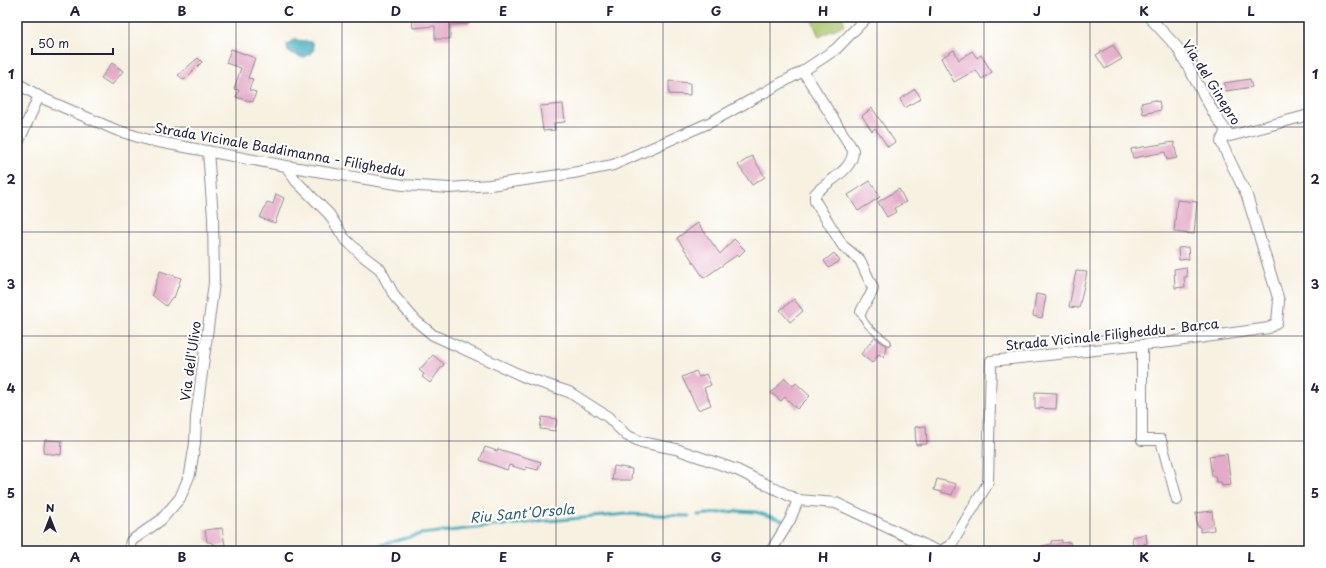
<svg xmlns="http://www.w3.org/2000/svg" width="1326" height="568" viewBox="0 0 1326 568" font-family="'Playpen Sans',sans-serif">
  <rect width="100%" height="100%" fill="#fff"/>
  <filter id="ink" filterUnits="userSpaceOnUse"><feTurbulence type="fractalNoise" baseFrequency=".025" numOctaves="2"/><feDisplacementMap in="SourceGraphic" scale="8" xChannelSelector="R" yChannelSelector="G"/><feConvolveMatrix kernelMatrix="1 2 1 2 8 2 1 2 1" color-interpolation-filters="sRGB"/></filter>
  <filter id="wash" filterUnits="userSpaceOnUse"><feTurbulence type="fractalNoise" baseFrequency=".012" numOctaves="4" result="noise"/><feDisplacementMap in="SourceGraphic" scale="16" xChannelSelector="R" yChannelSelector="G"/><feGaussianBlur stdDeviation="0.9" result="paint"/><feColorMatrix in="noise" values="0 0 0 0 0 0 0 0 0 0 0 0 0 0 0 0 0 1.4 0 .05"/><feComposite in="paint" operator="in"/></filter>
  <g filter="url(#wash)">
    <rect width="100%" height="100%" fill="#f7f1e1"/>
    <path fill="#adc86e" stroke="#687554" d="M811 17H842L845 24 819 37Z"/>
    <path fill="#3baaba" stroke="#2e667a" d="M294 40C297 40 311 41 313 43L314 50 310 54 303 58 288 52 287 45Z"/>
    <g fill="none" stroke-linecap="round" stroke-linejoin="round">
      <path stroke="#3baaba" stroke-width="3" d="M698 515 738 511 756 512 785 521
        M359 551 421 534 503 525 627 514 689 516"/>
    </g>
    <g id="blocks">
      <path fill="#e4abc8" d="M469 17V24L450 25V39H435V26L413 28 412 18Z
        M1113 45 1122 59 1105 69 1096 55Z
        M231 49 255 58 248 78 253 79 249 90 256 92 253 102 236 97 239 90 234 89 241 68 226 63Z
        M954 50 959 60 972 51 977 58 981 55 992 72 982 79 976 70 954 82 941 58Z
        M198 58 202 62 184 80 178 75Z
        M112 63 123 71 112 85 101 78Z
        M1250 79 1252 87 1226 91 1224 83Z
        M669 81 690 83V95L669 94Z
        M915 89 921 98 905 108 900 99Z
        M1155 100 1156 102 1159 101 1161 110 1143 114 1141 103Z
        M563 104 565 122 554 123 555 130 543 131 540 106Z
        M872 108 895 142 888 147 875 128 872 131 862 116Z
        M1174 142 1177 158 1167 160 1165 152 1133 158 1131 149Z
        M752 156 765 177 752 185 738 165Z
        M870 181 880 197 858 211 848 195Z
        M899 189 906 202 894 208 896 212 887 217 878 202Z
        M276 194 284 198 275 223 260 218 267 202 273 204Z
        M1177 200 1197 202 1194 234 1174 232Z
        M698 223 720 254 734 239 745 250 739 256 737 255 704 278 677 238Z
        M1188 247 1189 259 1179 260 1178 248Z
        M834 253 840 261 829 268 824 261Z
        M1186 267 1187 277H1184L1185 287 1175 288 1174 269Z
        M160 271 181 278 174 298 172 297 166 306 152 295Z
        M1076 271 1087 272 1079 308 1069 307Z
        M1036 294 1046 296 1042 318 1033 316Z
        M794 299 803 311 790 322 780 310Z
        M875 337 886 346 884 358 879 354 872 363 861 354Z
        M433 355 444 364 430 383 422 377 424 374 419 370Z
        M696 371 699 377 706 374 711 385 704 388 711 405 698 410 682 377Z
        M785 378 793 386 796 383 810 396 797 409 785 397 781 401 771 393Z
        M1035 392 1057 393 1056 409 1035 408Z
        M542 417 557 419 555 431 540 429Z
        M926 426 927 444 916 445 915 427Z
        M45 440 62 441 61 455 43 453Z
        M485 447 497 451 498 449 541 462 538 470 526 467 525 470 509 465 507 470 480 460Z
        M1227 454 1231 485 1222 486 1221 482H1216L1215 476H1212L1209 456Z
        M614 466 632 469 631 480H612Z
        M937 479 956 484 952 495 934 490Z
        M1212 511 1214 530 1200 532V526H1197L1196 513Z
        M222 528 225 545 217 546 210 542H207L205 530Z
        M1146 534 1147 543 1144 544 1145 551H1134L1132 537Z
        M1062 540V543L1070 542 1071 551H1042V546L1051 544V541Z"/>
    </g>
  </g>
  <g filter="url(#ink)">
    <use href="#blocks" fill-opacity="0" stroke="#8c8a8e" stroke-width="1"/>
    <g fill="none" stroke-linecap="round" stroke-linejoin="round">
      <defs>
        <path id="lane" d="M861 312C864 327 876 332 888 342"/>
        <path id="street" d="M1149 17 1177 47 1216 117 1230 136 1309 115
          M803 71 853 150C854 168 832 179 819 190L815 194V201L843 246 860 260 873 288C872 296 864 303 861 312
          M17 83 42 98 116 130 148 140 286 166 403 185 450 188 490 185 573 173 613 165 711 122 803 71 836 49 867 17
          M17 145 39 96
          M286 166 296 181 329 214 344 238 363 256 380 269 395 297 416 321 433 335 527 378 569 392 608 417 626 435 641 442 676 449 737 470 798 500 836 503 933 549 941 551 951 545 988 483 991 361 1170 342 1269 328 1277 322 1279 301 1247 196 1221 142 1226 130
          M1142 345V440H1161L1177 500
          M129 551 131 541 161 520 180 498 190 474 195 443 196 417 214 283 213 217 208 151
          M771 551 790 520 798 500"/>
      </defs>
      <use href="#lane" stroke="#8c8a8e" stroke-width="7"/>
      <use href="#street" stroke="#8c8a8e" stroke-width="12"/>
      <use href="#lane" stroke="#fff" stroke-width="5"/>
      <use href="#street" stroke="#fff" stroke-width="10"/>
    </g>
  </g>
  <path fill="none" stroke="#22223b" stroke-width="1" stroke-opacity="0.55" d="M129 17V551M236 17V551M342 17V551M449 17V551M556 17V551M663 17V551M770 17V551M877 17V551M984 17V551M1090 17V551M1197 17V551M17 127H1309M17 232H1309M17 336H1309M17 441H1309"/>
  <g text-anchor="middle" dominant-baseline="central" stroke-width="4" stroke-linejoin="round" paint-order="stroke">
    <g font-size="13" fill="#22223b" stroke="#fff">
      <text transform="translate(1212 82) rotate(58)">Via del Ginepro</text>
      <text transform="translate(280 149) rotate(10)">Strada Vicinale Baddimanna - Filigheddu</text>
      <text transform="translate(1112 334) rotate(-6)">Strada Vicinale Filigheddu - Barca</text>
      <text transform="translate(190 361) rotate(-82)">Via dell'Ulivo</text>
    </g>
    <g font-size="14" font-style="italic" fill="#2d5f74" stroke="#fff">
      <text transform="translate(522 513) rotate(-5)">Riu Sant'Orsola</text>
    </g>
  </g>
  <rect width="1326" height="568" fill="none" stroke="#fff" stroke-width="44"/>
  <g transform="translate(50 518)" stroke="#ffffff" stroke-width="3" paint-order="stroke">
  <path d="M0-3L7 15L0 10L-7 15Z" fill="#22223b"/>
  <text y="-6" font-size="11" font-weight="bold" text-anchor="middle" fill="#22223b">N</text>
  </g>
  <path d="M32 48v6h81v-6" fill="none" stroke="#22223b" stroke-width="2"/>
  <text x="38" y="48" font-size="12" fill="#22223b" stroke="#ffffff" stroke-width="3" paint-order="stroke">50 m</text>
  <rect x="22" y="22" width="1282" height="524" fill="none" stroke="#22223b" stroke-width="1.5"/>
  <g font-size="13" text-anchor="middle" font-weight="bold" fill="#22223b">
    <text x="75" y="16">A</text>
    <text x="182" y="16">B</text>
    <text x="289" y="16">C</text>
    <text x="396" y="16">D</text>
    <text x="503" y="16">E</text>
    <text x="610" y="16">F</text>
    <text x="716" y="16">G</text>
    <text x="823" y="16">H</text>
    <text x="930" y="16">I</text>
    <text x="1037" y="16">J</text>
    <text x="1144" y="16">K</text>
    <text x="1251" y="16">L</text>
    <text x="11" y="79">1</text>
    <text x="1315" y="79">1</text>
    <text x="11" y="184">2</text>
    <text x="1315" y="184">2</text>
    <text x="11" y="289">3</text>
    <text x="1315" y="289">3</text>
    <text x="11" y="393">4</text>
    <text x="1315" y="393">4</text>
    <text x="11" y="498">5</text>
    <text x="1315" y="498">5</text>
    <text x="75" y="562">A</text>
    <text x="182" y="562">B</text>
    <text x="289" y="562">C</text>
    <text x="396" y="562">D</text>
    <text x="503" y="562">E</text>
    <text x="610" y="562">F</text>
    <text x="716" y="562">G</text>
    <text x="823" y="562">H</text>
    <text x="930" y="562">I</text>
    <text x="1037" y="562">J</text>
    <text x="1144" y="562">K</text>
    <text x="1251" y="562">L</text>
  </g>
</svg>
